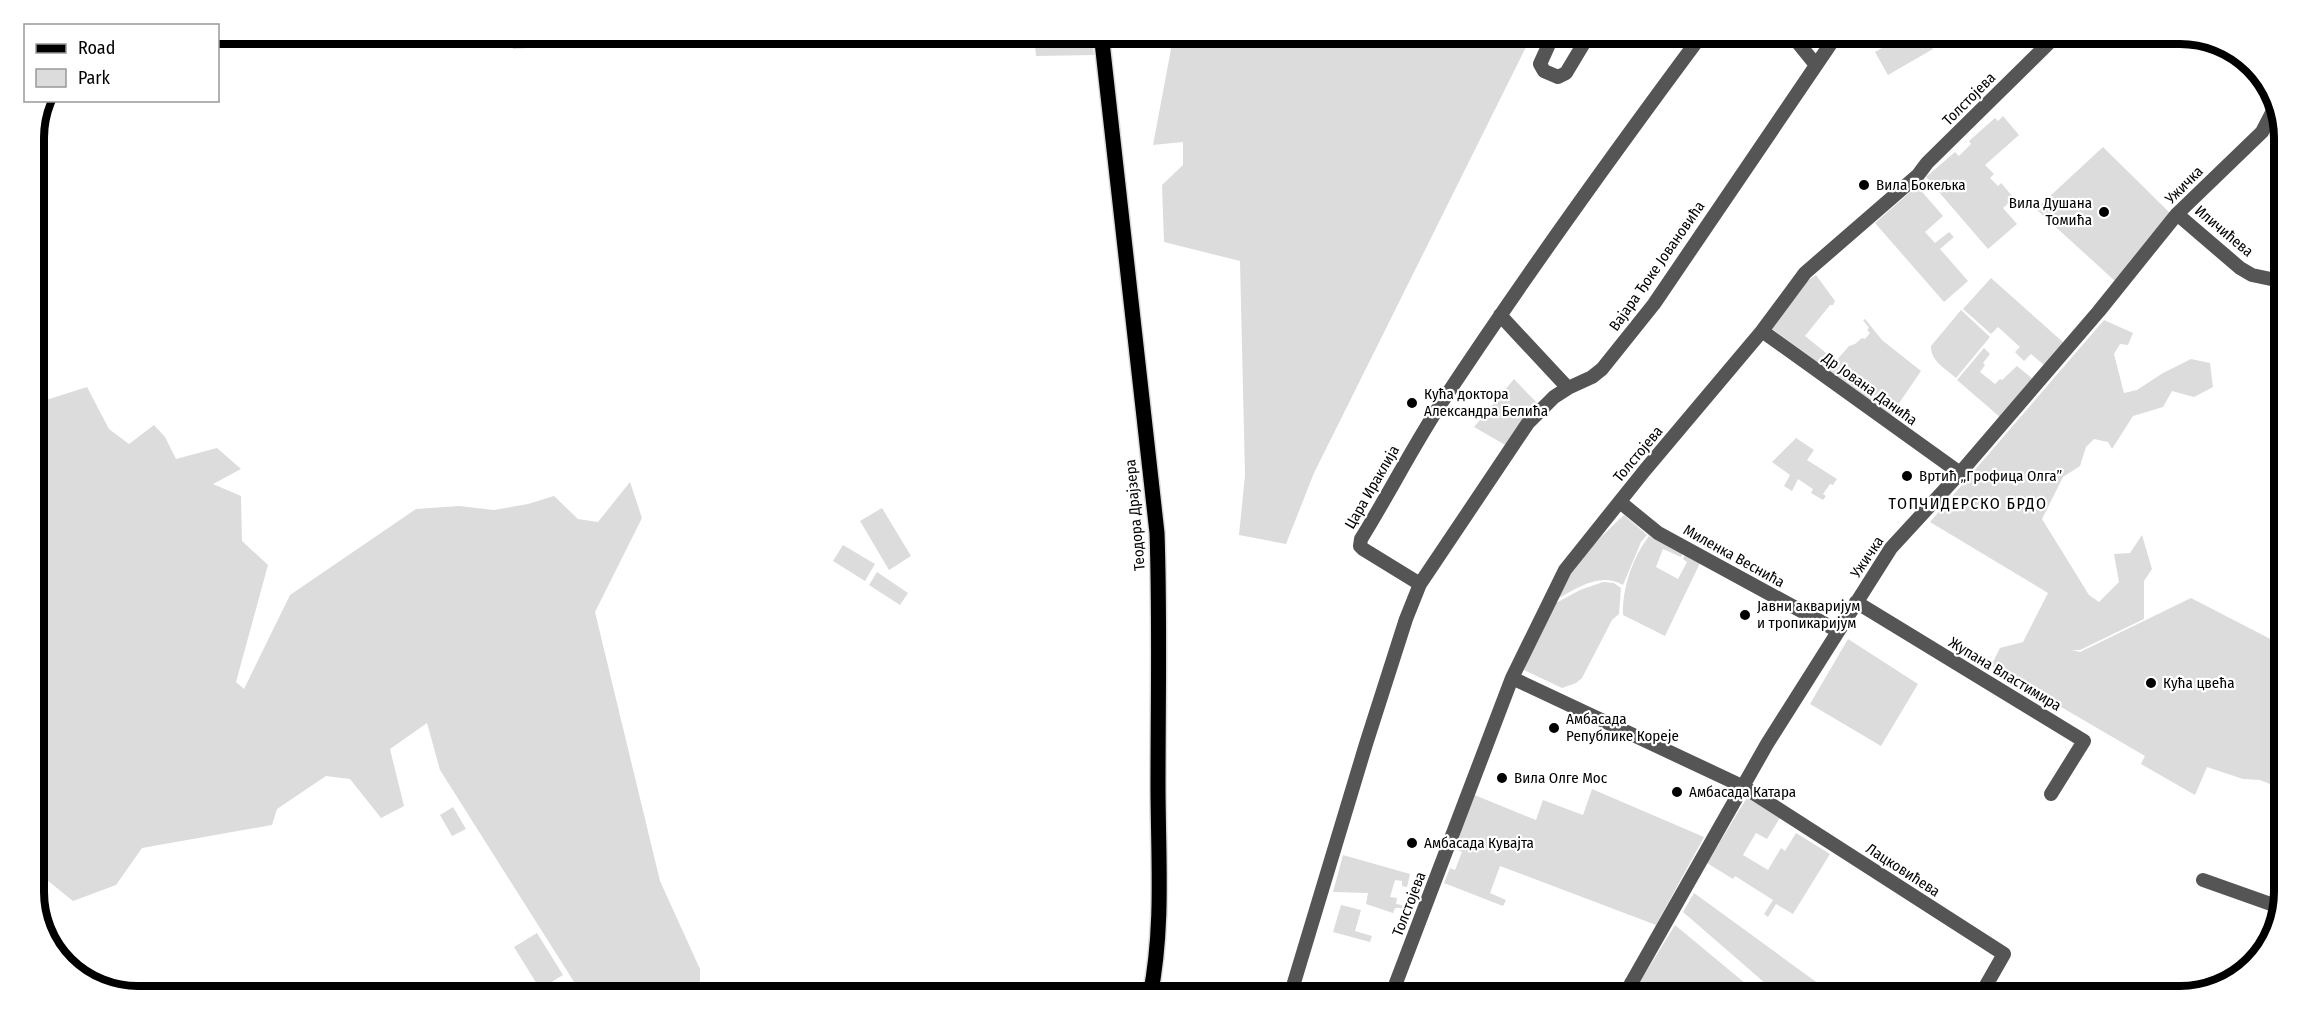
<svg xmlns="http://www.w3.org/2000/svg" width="2318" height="1029" viewBox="0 0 2318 1029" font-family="'Fira Sans Condensed',sans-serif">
  <rect width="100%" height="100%" fill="#fff"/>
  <path fill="#dcdcdc" d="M512 33H602L603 43 513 49Z
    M1034 33H1091L1094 55 1036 56Z
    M1174 33H1533L1314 473 1286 544 1239 535 1245 475 1240 261 1164 242 1162 185 1183 165V142L1153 145Z
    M1908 33H1924L1933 49 1888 75 1875 52Z
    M2003 116 2019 135 1985 165 1994 174 1990 178 1998 186 2001 183 2014 198 2003 208 2017 224 1988 249 1926 177 1955 152 1959 156 1971 144 1969 141 1995 118 1998 121Z
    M2103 147 2172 215 2116 282 2036 209Z
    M1917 186 1943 216 1925 232 1935 243 1949 232 1954 237 1940 249 1968 281 1944 302 1875 223Z
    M1816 275 1835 301 1833 305H1830L1805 336 1836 361 1849 346 1855 344 1862 338 1865 339 1870 333 1867 330 1869 328 1863 320 1865 319 1882 340 1921 371 1891 415 1772 329 1806 282Z
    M1991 278 2065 344 2045 366 2031 354 2024 361 2015 352 2020 347 1998 327 1991 334 1963 309Z
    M1961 310 1990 337 1956 378C1946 369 1930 361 1931 346Z
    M2104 320 2133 333 2128 345 2120 344 2114 354 2124 393 2137 390 2163 373 2191 359 2210 363 2213 387 2194 397 2172 391 2163 407 2133 416 2112 449 2108 442 2094 439 2086 447 2080 466 2063 477 2042 519 2089 595 2099 602 2119 582 2114 554 2130 553 2142 535 2152 569 2144 581V619L2080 650H2072L2080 652 2191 598 2282 645 2285 643V785L2270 784 2260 780 2243 779 2207 767 2195 795 2141 764 2145 756 1991 666 2000 648 2023 642 2048 593 1930 522Z
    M1984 348 1990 354 1983 363 1985 365 1980 372 1995 384 2000 379 2002 380 2017 366 2034 380 2001 418 1957 380Z
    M1514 379 1540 406 1507 446 1474 427Z
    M87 387 109 429 129 444 154 425 165 437 176 459 217 448 241 469 213 484 241 496 242 541 268 565 236 682 244 689 290 595 416 509 459 506 494 510 528 504 554 496 578 519 598 522 630 482 642 518 595 612 660 881 700 969V996H583L440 770 427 723 390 749 404 806 381 818 350 779 326 776 277 809 272 825 142 848 116 885 73 901 37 872 33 875V393L46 400Z
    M1796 438 1814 450 1807 460 1837 479 1833 485 1830 484 1823 494 1826 496 1823 500 1811 493 1813 489 1798 479 1792 491 1784 486 1790 475 1772 462Z
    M882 508 911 556 889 570 860 521Z
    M1624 515 1647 535 1641 542 1623 585C1601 572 1579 587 1559 598 1567 566 1600 538 1624 515Z
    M1649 536 1683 553 1681 557 1663 549 1656 567 1678 579 1687 562 1683 559 1685 554 1700 563 1665 636 1623 615C1622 588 1633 557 1649 536Z
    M843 545 875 564 865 581 833 561Z
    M877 572 908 593 900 605 869 585Z
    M1603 582 1614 583 1621 588 1619 614 1612 620 1582 678 1576 683 1562 688 1524 670 1556 603 1580 590Z
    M1848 639 1918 684 1881 746 1810 704Z
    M1592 789 1704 837 1656 925 1500 866 1490 893 1506 900 1503 906 1444 883 1450 868 1455 870 1462 852 1453 848 1472 794 1536 820 1543 800 1583 815Z
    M1748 796 1781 816 1767 839 1756 833 1743 855 1768 870 1781 848 1785 851 1796 833 1830 854 1793 914 1776 904 1768 917 1764 914 1773 900 1735 876 1733 879 1707 863Z
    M453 807 466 829 452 836 440 815Z
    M1343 855 1410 874 1407 887 1402 886V881L1395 880 1390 897 1397 898 1396 904 1402 905V908H1395L1393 913 1366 904 1368 893 1333 892Z
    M1694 893 1819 984 1811 996H1780L1683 912Z
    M1341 905 1361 910 1355 931 1372 936 1370 942 1333 932Z
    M1675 925 1746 984 1738 996H1649L1638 985Z
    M537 933 563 975 540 989 514 947Z"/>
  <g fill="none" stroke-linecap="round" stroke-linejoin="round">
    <defs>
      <path id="major" d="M1101 33 1157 533C1160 617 1158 701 1158 785 1158 855 1164 927 1150 996"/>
    </defs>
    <use href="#major" stroke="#dbdbdb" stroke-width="18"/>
    <path stroke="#555" stroke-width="14" d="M1554 33 1540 64 1544 71 1558 77 1566 73 1590 33
      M1790 33 1816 65
      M2177 214 2240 268 2252 275 2285 282
      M1500 315 1568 388
      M1762 331 1960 473
      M1620 502 1658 533 1838 631
      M1420 584 1363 549 1360 546 1361 539C1389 494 1413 446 1442 402 1525 276 1613 154 1703 33
      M1856 602 2084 741 2051 794
      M1512 678 1744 787 2004 954 1980 996
      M2203 880 2282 908
      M1631 983 1645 996
      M1290 996 1366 744 1406 619 1420 584 1528 423 1554 397 1568 388 1592 377 1602 369 1654 304 1838 33
      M1391 996 1512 678 1565 570 1645 470 1762 331 1805 273 1918 175 1927 163 2059 33
      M1624 996 1767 744 1891 548 1960 473 2099 311 2177 214 2262 132 2276 105"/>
    <use href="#major" stroke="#000" stroke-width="15"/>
  </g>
  <g fill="#000" stroke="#fff" stroke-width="2">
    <circle cx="1864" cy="185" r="6"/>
    <circle cx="2104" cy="212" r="6"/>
    <circle cx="1412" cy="403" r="6"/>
    <circle cx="1907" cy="476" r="6"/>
    <circle cx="1745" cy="615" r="6"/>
    <circle cx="2151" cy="683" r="6"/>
    <circle cx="1554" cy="728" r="6"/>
    <circle cx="1502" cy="778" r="6"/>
    <circle cx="1677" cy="792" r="6"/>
    <circle cx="1412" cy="843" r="6"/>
  </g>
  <g text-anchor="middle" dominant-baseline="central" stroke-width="4.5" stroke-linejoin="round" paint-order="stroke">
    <g font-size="15" fill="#000" stroke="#fff">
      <text transform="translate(1969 99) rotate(-45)">Толстојева</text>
      <text transform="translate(2184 185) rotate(-45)">Ужичка</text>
      <text transform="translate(2224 231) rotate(40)">Иличићева</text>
      <text transform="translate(1657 266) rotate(-55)">Вајара Ђоке Јовановића</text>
      <text transform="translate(1870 389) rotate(36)">Др Јована Данића</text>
      <text transform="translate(1638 454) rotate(-50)">Толстојева</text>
      <text transform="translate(1372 487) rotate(-60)">Цара Ираклија</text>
      <text transform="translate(1135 515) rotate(-95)">Теодора Драјзера</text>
      <text transform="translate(1734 556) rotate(29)">Миленка Веснића</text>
      <text transform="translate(1867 557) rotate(-56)">Ужичка</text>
      <text transform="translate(2005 674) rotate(31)">Жупана Властимира</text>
      <text transform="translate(1903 870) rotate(33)">Лацковићева</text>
      <text transform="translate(1409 904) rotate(-69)">Толстојева</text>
    </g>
    <g font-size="15" fill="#000" stroke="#fff" text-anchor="start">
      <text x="1876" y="185">Вила Бокељка</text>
      <text x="2092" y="203" text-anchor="end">Вила Душана<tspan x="2092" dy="17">Томића</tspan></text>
      <text x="1424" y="394">Кућа доктора<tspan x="1424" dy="17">Александра Белића</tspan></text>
      <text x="1919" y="476">Вртић „Грофица Олга”</text>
      <text x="1757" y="606">Јавни акваријум<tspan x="1757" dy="17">и тропикаријум</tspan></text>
      <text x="2163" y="683">Кућа цвећа</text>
      <text x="1566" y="719">Амбасада<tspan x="1566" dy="17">Републике Кореје</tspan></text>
      <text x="1514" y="778">Вила Олге Мос</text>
      <text x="1689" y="792">Амбасада Катара</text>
      <text x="1424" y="843">Амбасада Кувајта</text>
    </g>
    <g font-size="16" letter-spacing="1.5" fill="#000" stroke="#fff">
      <text x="1968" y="503">ТОПЧИДЕРСКО БРДО</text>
    </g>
  </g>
  <path d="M0 0H2318V1029H0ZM138 44H2180A94 94 0 0 1 2274 138V892A94 94 0 0 1 2180 986H138A94 94 0 0 1 44 892V138A94 94 0 0 1 138 44Z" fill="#fff" fill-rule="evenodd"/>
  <path fill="none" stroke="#000" stroke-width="8" d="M138 44H2180A94 94 0 0 1 2274 138V892A94 94 0 0 1 2180 986H138A94 94 0 0 1 44 892V138A94 94 0 0 1 138 44Z"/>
  <rect x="24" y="24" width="195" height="78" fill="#ffffff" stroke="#999999" stroke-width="1.5"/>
  <rect x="36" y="44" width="30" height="9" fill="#000000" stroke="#999999" stroke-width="1.5"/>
  <text x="78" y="54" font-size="18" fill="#000000">Road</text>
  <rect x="36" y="69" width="30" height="18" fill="#dcdcdc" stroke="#999999" stroke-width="1.5"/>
  <text x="78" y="84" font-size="18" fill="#000000">Park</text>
</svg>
